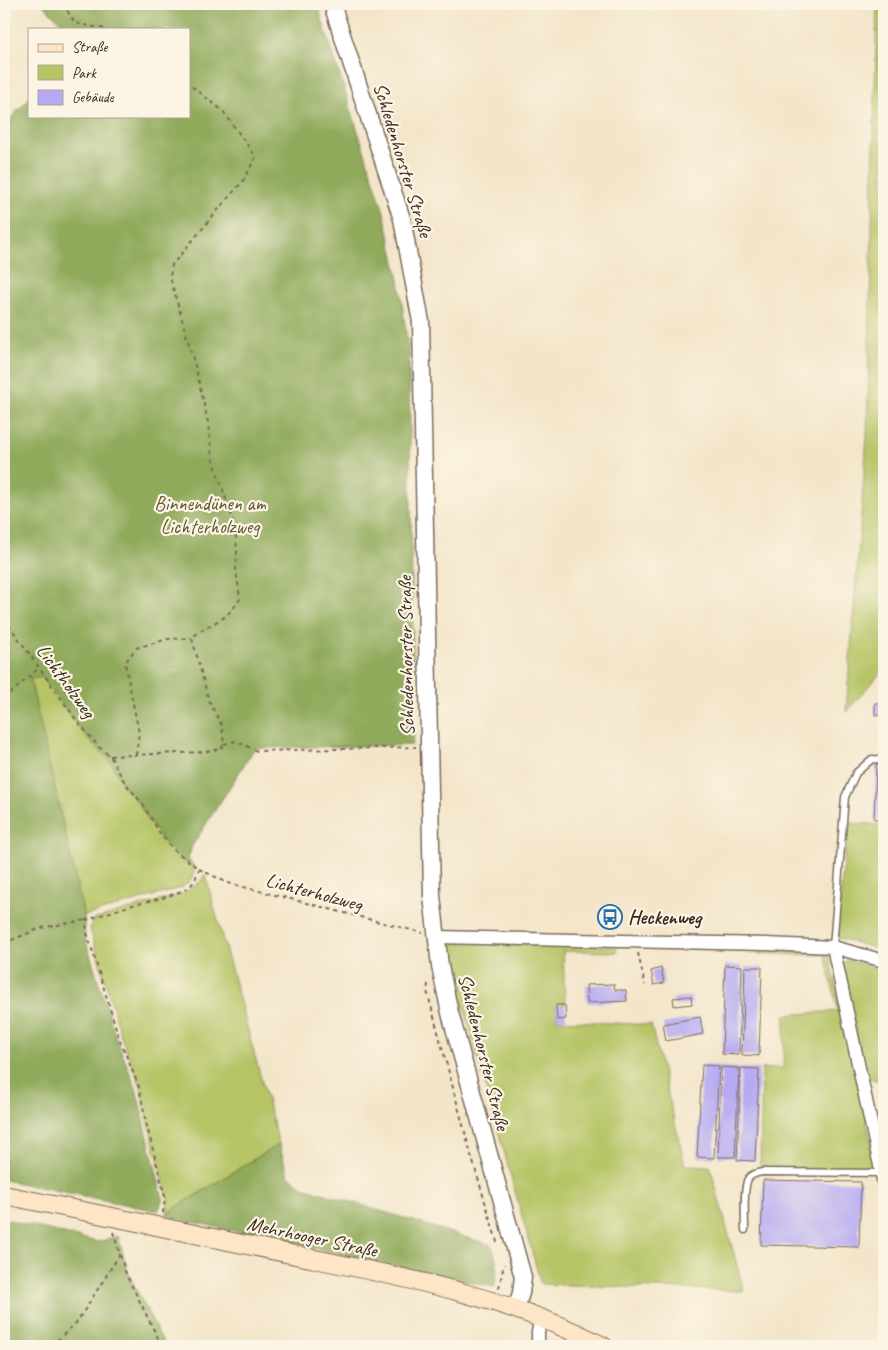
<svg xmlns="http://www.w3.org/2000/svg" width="888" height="1350" viewBox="0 0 888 1350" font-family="Caveat,sans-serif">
  <rect width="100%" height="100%" fill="#fcf5e5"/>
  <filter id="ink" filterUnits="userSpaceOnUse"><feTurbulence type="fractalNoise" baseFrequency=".02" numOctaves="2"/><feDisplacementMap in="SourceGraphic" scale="10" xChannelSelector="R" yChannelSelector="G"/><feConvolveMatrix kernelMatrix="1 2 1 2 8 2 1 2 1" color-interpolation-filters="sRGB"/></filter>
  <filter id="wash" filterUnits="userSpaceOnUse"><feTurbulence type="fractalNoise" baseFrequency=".0096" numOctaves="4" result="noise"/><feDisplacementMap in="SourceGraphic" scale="20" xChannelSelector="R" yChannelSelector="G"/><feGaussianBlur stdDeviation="1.12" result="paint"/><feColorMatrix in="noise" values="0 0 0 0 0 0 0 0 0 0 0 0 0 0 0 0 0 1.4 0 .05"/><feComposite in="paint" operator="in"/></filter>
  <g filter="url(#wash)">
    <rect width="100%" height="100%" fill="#f3e5c9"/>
    <path fill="#b6c466" stroke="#787742" d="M877 4H884V669L846 712 867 437Z
      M42 677 90 741 109 759 124 786 140 805 147 818 163 841 184 862 195 868C193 878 190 882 181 888L84 916 30 679Z
      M848 823 884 825V951L836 937Z
      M205 874 279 1144 167 1213 168 1199 144 1106 141 1087 121 1037 90 928 93 920 183 894 200 882Z
      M453 943 616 946 617 952 563 951 565 1005 556 1006 557 1020 651 1025 685 1165 710 1166 744 1291 541 1284 452 966 448 946Z
      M761 948 828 952 877 1167 873 1170 760 1167 762 1069 783 1068 785 1015 838 1011 825 955 757 954Z
      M848 960 884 970V1082L866 1077 841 964Z"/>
    <path fill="#90aa5b" stroke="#666a3c" d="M42 4H317L384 212 399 280 409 354 414 735 412 745 255 748 192 846 188 859 195 868 184 862 163 841 147 818 140 805 124 786 109 759 90 741 42 677 30 679 84 916 85 938 116 1038 136 1088 163 1199 158 1211 4 1180V126L29 98V116H189V29H68Z
      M279 1144 288 1175 303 1187 491 1245C498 1260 498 1271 494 1287L170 1217 167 1213Z
      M4 1219 98 1242 118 1236 129 1275 165 1346H4Z"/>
    <g id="blocks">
      <path fill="#b6aaf2" d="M875 703H884V715H875Z
        M876 764H884V819H874Z
        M725 965 742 966 739 1055 722 1054Z
        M745 967H762L759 1056 742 1055Z
        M661 968 664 983 654 985 651 971Z
        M614 984 615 990H626L627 1001 587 1003 586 985Z
        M691 996 692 1004 674 1006 673 998Z
        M556 1005H565L566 1019 557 1020Z
        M700 1017 703 1034 666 1041 663 1024Z
        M702 1065 719 1066 714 1158 697 1157Z
        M721 1067 739 1068 735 1157H718Z
        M741 1068 759 1069 755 1161 737 1160Z
        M763 1180 861 1182 859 1247 761 1245Z"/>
    </g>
  </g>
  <g filter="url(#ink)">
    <use href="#blocks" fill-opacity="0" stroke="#7b6b5a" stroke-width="1"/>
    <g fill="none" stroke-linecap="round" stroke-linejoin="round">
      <defs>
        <path id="service" d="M833 947 845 797 856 773 872 759 884 760
          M874 1138 884 1140
          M745 1230C745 1218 743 1188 748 1179 751 1174 757 1173 762 1172L882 1173"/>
        <path id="minor" d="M437 937 766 944 833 947 884 961
          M833 947 884 1184
          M538 1346V1332L541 1317"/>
        <path id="tertiary" d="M332 4 402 219 421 322 432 896 440 966 450 1013 523 1277 521 1293 516 1308"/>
        <path id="secondary" d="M4 1195C103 1215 201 1235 300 1256 403 1277 509 1297 603 1346"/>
      </defs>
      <use href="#service" stroke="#7b6b5a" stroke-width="9"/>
      <use href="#minor" stroke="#7b6b5a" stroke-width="15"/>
      <use href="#tertiary" stroke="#7b6b5a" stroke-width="19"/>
      <use href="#secondary" stroke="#7b6b5a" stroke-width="20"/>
      <path stroke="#7b6b5a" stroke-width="2" stroke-dasharray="4 4" stroke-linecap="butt" d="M63 4 75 23 105 29
        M4 618 77 721 99 747 110 756 125 783 142 803 161 835 174 850 199 869 228 883 423 933
        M4 699 39 668
        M224 744 236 741 257 751 416 747
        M136 755 139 733 125 663 136 648 168 639 192 638
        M110 756 203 752 221 749 224 744 222 726 209 701 192 638C200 630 207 627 216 622 227 617 233 609 240 599L236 569 237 551 235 527 212 456 208 422 196 369 170 277 172 265 222 205 243 181 256 157 223 111 189 84
        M4 943 41 928 86 920
        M638 953 645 985
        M428 984 427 991 471 1155 498 1245
        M163 1213 165 1197 146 1122 139 1087 119 1038 87 933 86 920 129 906 166 897 189 888 195 880 199 869
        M113 1232 126 1274 162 1346
        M499 1288 504 1264
        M51 1346 77 1322 120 1254"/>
      <use href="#service" stroke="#fff" stroke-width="6"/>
      <use href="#minor" stroke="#fff" stroke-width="12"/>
      <use href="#tertiary" stroke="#fff" stroke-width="16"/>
      <use href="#secondary" stroke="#fde5c5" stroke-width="18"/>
    </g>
  </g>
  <defs>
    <symbol id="bus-ring" viewBox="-11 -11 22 22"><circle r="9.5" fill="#fcf5e5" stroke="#1f6fb2" stroke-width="1.5"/><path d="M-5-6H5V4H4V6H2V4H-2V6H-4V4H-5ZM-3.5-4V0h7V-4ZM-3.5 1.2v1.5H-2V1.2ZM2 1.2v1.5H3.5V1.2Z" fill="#1f6fb2"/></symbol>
  </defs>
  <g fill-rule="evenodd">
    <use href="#bus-ring" x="596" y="903" width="28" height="28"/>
  </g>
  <g text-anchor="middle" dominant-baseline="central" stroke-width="4.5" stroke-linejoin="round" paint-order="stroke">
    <g font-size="20" fill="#3b2a1e" stroke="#fcf5e5">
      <text transform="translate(403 160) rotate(73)">Schledenhorster Straße</text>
      <text transform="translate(406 656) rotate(-91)">Schledenhorster Straße</text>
      <text transform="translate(66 681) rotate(54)">Lichtholzweg</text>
      <text transform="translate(314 892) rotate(15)">Lichterholzweg</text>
      <text transform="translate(484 1052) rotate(76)">Schledenhorster Straße</text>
      <text transform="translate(312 1237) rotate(12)">Mehrhooger Straße</text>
    </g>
    <g font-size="20" fill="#605834" stroke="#fcf5e5">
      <text x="210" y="503">Binnendünen am<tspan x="210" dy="23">Lichterholzweg</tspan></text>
    </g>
    <g font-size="20" font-weight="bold" fill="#3b2a1e" stroke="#fcf5e5" text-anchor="start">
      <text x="628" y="917">Heckenweg</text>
    </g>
  </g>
  <rect width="888" height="1350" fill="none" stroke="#fcf5e5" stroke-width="20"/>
  <rect x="28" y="28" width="162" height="90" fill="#fcf5e5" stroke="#afa495"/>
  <rect x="38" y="44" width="25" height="8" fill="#fde5c5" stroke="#afa495"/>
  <text x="72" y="52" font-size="15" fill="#3b2a1e">Straße</text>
  <rect x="38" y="65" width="25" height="15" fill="#b6c466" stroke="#afa495"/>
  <text x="72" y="78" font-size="15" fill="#3b2a1e">Park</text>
  <rect x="38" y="90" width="25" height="15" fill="#b6aaf2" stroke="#afa495"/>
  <text x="72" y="102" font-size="15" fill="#3b2a1e">Gebäude</text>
</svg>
